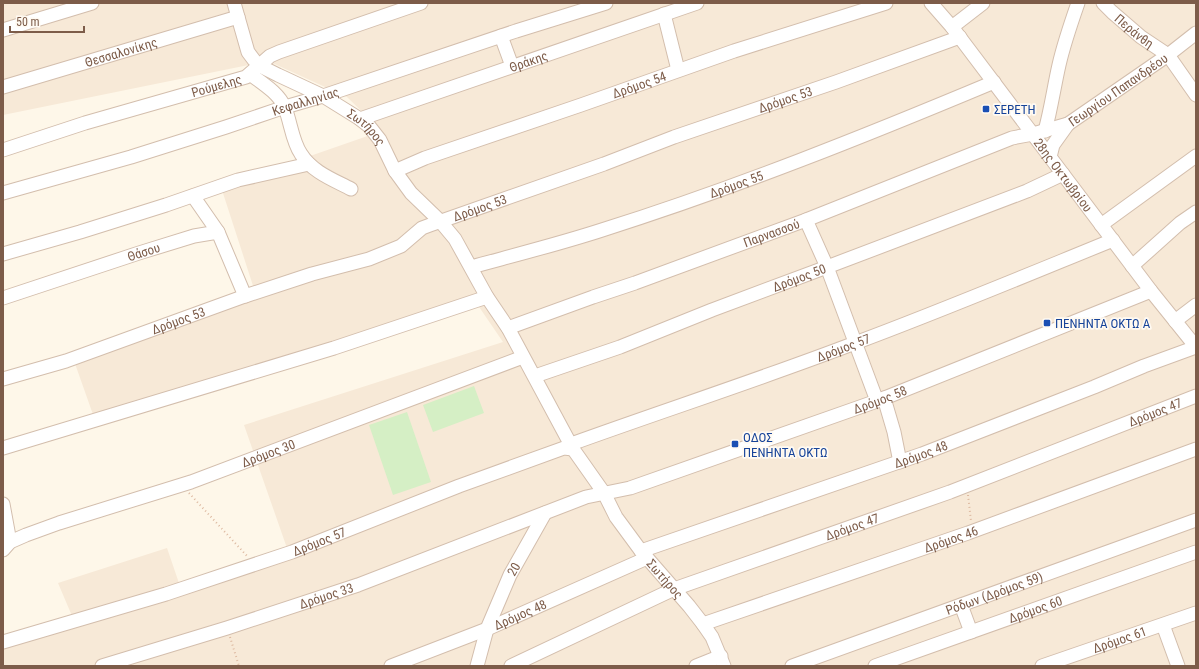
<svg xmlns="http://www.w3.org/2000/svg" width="1199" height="669" viewBox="0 0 1199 669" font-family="'Roboto Condensed',sans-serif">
  <rect width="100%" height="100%" fill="#fef7e9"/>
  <path fill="#f7e9d7" d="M3 3H1196V666H3V647L75 623 58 583 167 548 181 589 288 551 244 425 503 342 475 301 96 423 73 358 256 295 221 187 382 131 347 97 268 61 3 115Z"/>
  <path fill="#d5efc5" d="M474 386 484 413 433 432 423 405Z
    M407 412 431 482 393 495 369 425Z"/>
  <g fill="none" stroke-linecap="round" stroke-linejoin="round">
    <defs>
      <g id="minor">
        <path id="s1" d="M234 3 248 52 254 60 260 66 278 75 323 96 360 119 369 126 380 140 395 171 411 193 440 221 455 239 487 297 508 328 573 449 604 493 616 517 641 551 689 606 703 624 712 637 724 666"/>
        <path id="s2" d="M931 3 952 27 1151 291 1196 347"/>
        <path id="s3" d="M1103 3 1112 12 1141 37 1168 55 1196 95"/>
        <path d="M664 14 678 70"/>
        <path d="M952 27 983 3"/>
        <path d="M3 30 92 3"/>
        <path d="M501 36 512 66"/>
        <path d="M250 74C262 83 279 93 285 108 291 123 292 141 301 154 312 172 334 180 351 189"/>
        <path id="s4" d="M3 87 238 17"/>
        <path id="s5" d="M360 119 697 3"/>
        <path d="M1045 131C1051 109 1054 87 1059 65 1064 43 1071 23 1078 3"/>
        <path id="s6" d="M3 150 85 123 246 77 270 56 279 52 421 3"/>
        <path d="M1050 157 1053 145 1068 124"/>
        <path id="s7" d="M395 171 425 158 581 105 734 51 886 3"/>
        <path id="s8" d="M3 193 131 157 226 127 285 107 323 96 516 31 606 3"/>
        <path d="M193 196 218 232"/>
        <path d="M806 220 827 267 877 401"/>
        <path d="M1101 225 1196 156"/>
        <path d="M3 254 80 232 166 205 238 180 309 164"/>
        <path d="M1132 266 1180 223 1196 212"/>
        <path id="s9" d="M471 267C515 255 559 244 602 230 735 188 865 136 994 82"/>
        <path id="s10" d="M3 298 139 253 194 236 218 232 245 296"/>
        <path d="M1175 321 1196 305"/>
        <path id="s11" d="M508 328 593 297 635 283 806 220 1012 138 1033 134 1068 124 1168 55 1196 33"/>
        <path id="s12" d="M535 376 620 347 712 310 827 267 1027 191 1063 174"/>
        <path id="s13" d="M3 379 66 361 245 296 312 274 369 259 401 246 422 228 430 225 604 164 674 137 836 82 960 37"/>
        <path d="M884 398 894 432 900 462"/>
        <path id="s14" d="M571 444C665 410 761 379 855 343 941 311 1027 275 1113 240"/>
        <path d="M3 448 334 348 487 297"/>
        <path d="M3 504 10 542"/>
        <path id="s15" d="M3 550 10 542 26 535 59 523 191 482 523 357"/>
        <path id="s16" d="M641 551 922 454 1094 387 1144 366 1196 347"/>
        <path d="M961 605 971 632"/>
        <path id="s17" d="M703 624 968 533 1196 449"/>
        <path d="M1163 625 1178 666"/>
        <path id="s18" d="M3 642 166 594 292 552 459 486 564 448 573 449"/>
        <path id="s19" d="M102 666 227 628 358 585 586 497 630 488 877 401 1151 291"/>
        <path id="s20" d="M391 666 487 629 647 558"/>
        <path id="s21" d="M477 666 487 629 510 575 545 513"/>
        <path id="s22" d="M511 666 674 589 950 492 1196 396"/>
        <path d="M696 666 721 656"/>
        <path id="s23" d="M792 666 1196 520"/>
        <path id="s24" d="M875 666 1196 552"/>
        <path id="s25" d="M1042 666 1196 613"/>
      </g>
    </defs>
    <use href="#minor" stroke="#d3bead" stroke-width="15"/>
    <path stroke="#ddb9a0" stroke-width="2" stroke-dasharray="1 3" stroke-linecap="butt" d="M189 493 247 556
      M968 495 971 521
      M230 637 239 666"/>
    <use href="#minor" stroke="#fff" stroke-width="13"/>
  </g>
  <g fill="#1a4fb4" stroke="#fffaf2" stroke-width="1.5">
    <rect x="982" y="105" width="8" height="8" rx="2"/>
    <rect x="1043" y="319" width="8" height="8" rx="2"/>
    <rect x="731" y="440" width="8" height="8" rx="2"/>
  </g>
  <g text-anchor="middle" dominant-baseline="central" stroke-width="3.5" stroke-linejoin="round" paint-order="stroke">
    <g font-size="13" fill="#7d5c49" stroke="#fffaf2">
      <text stroke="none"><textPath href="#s3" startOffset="42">Περάνθη</textPath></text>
      <text stroke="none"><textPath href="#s4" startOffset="123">Θεσσαλονίκης</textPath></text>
      <text stroke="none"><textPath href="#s5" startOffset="178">Θράκης</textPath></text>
      <text stroke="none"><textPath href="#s7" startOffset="259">Δρόμος 54</textPath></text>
      <text stroke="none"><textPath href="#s6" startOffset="223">Ρούμελης</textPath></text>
      <text stroke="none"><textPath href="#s11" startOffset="657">Γεωργίου Παπανδρέου</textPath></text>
      <text stroke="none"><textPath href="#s13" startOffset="833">Δρόμος 53</textPath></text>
      <text stroke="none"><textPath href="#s8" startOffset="316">Κεφαλληνίας</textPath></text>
      <text stroke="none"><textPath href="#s1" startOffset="193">Σωτήρος</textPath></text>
      <text stroke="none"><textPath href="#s2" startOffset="217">28ης Οκτωβρίου</textPath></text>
      <text stroke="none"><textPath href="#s9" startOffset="278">Δρόμος 55</textPath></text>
      <text stroke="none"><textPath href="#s13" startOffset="509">Δρόμος 53</textPath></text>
      <text stroke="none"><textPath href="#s11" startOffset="280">Παρνασσού</textPath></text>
      <text stroke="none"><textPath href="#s10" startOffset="148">Θάσου</textPath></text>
      <text stroke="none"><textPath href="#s12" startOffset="282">Δρόμος 50</textPath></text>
      <text stroke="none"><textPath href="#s13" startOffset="185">Δρόμος 53</textPath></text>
      <text stroke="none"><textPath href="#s14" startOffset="289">Δρόμος 57</textPath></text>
      <text stroke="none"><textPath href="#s19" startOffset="823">Δρόμος 58</textPath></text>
      <text stroke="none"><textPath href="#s22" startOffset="693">Δρόμος 47</textPath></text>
      <text stroke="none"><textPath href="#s15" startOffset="284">Δρόμος 30</textPath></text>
      <text stroke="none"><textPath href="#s16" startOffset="296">Δρόμος 48</textPath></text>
      <text stroke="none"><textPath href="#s22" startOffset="369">Δρόμος 47</textPath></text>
      <text stroke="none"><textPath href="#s17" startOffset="262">Δρόμος 46</textPath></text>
      <text stroke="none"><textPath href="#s18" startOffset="332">Δρόμος 57</textPath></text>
      <text stroke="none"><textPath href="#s21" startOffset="104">20</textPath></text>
      <text stroke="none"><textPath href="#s1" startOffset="738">Σωτήρος</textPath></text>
      <text stroke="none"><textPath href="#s23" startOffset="215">Ρόδων (Δρόμος 59)</textPath></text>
      <text stroke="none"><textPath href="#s19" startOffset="235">Δρόμος 33</textPath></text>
      <text stroke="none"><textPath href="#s24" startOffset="170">Δρόμος 60</textPath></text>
      <text stroke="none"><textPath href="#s20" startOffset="139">Δρόμος 48</textPath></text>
      <text stroke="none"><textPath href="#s25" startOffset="82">Δρόμος 61</textPath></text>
    </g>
    <g font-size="13" fill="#164399" stroke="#fffaf2" text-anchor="start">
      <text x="994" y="109">ΣΕΡΕΤΗ</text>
      <text x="1055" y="323">ΠΕΝΗΝΤΑ ΟΚΤΩ Α</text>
      <text x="743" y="437">ΟΔΟΣ<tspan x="743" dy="15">ΠΕΝΗΝΤΑ ΟΚΤΩ</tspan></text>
    </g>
  </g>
  <rect width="1199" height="669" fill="none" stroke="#7d5c49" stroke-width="8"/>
  <path d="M10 26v6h74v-6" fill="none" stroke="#7d5c49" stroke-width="2"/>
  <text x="16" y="26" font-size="12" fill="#7d5c49" stroke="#fffaf2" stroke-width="3" paint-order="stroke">50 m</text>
</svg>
